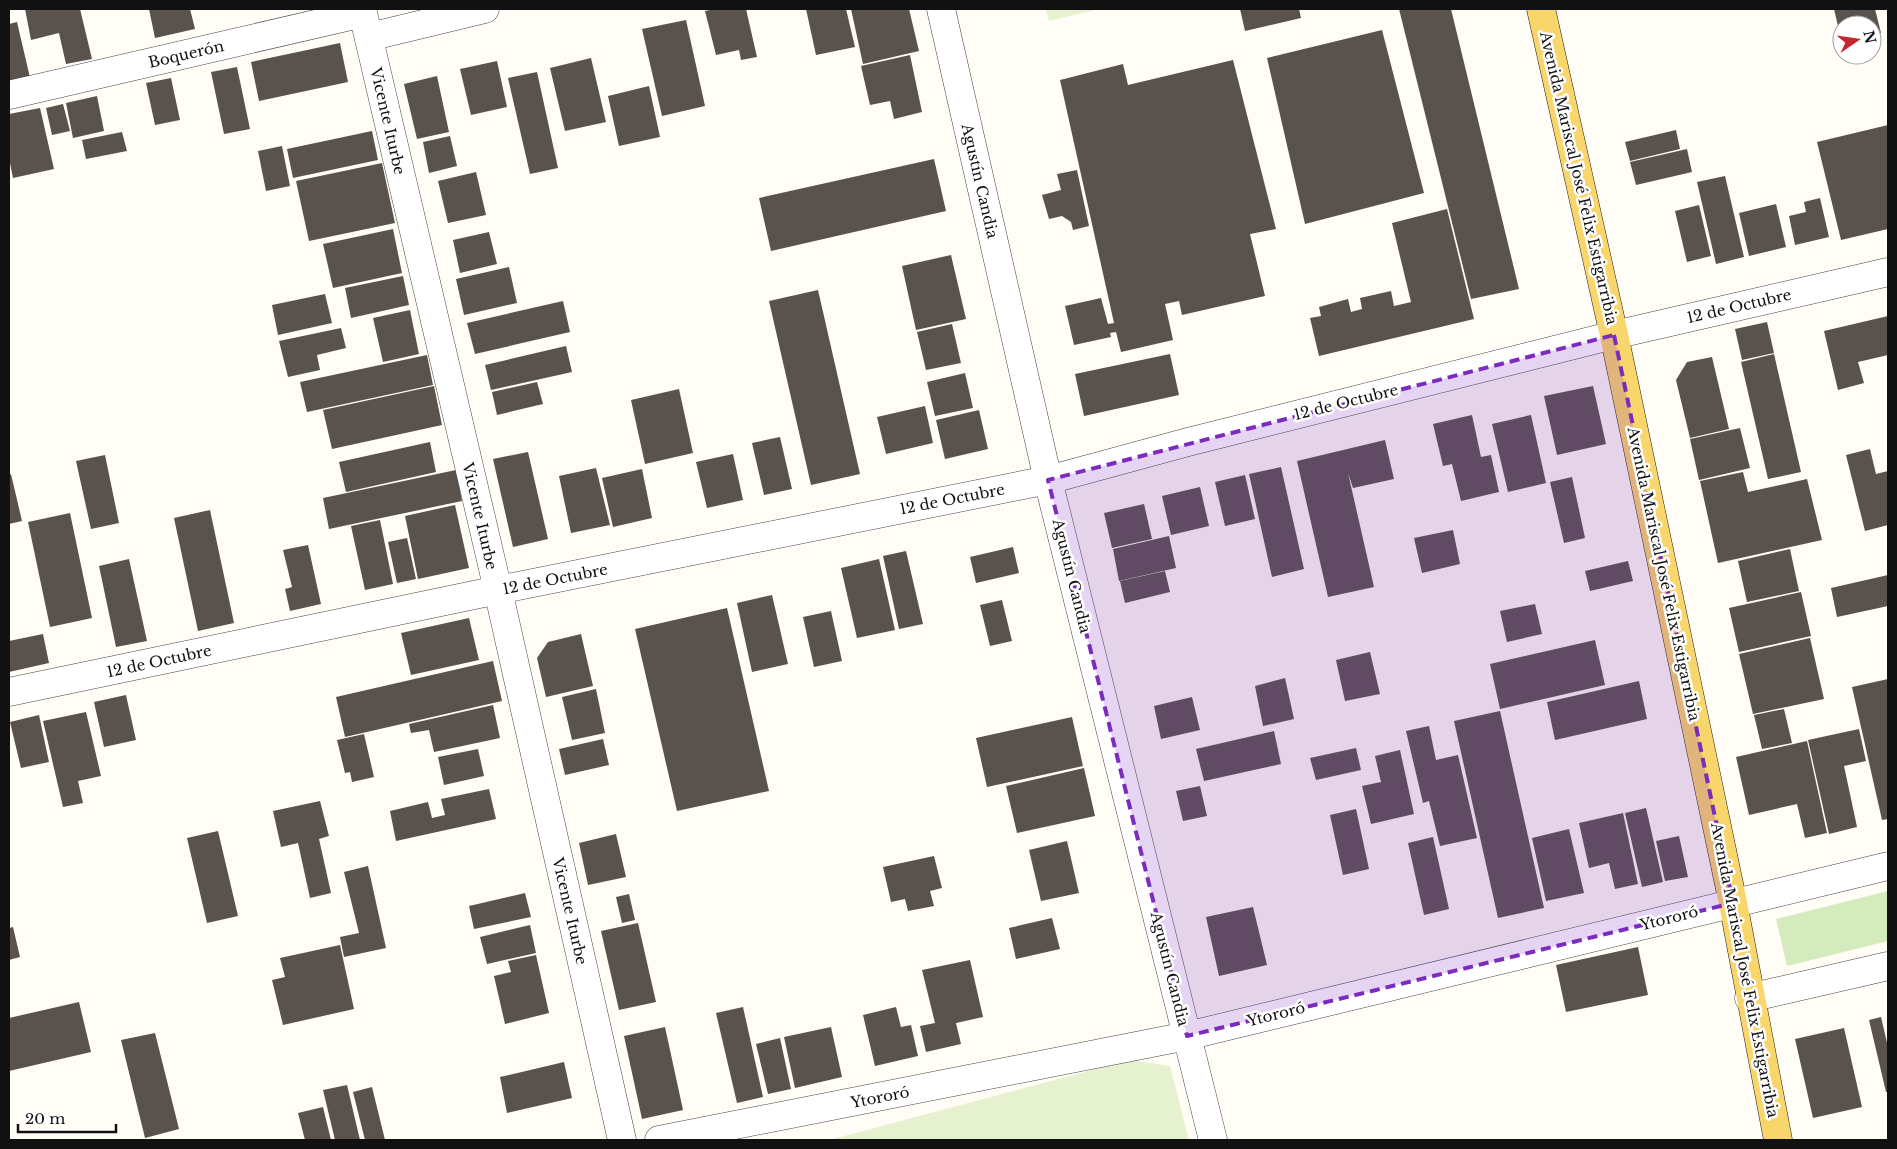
<svg xmlns="http://www.w3.org/2000/svg" width="1897" height="1149" viewBox="0 0 1897 1149" font-family="'Libre Baskerville',serif">
  <rect width="100%" height="100%" fill="#fffdf5"/>
  <path fill="#d5ebbd" d="M1888 891V941L1787 966 1776 919Z"/>
  <path fill="#e6f2cf" d="M1046 9H1099L1049 21Z
    M1130 1060 1170 1066 1189 1140H829Z"/>
  <path fill="#5a524d" d="M25 9H80L92 59 66 64 59 33 31 40Z
    M149 9H190L195 29 155 38Z
    M715 9H746L757 57 741 60 739 50 716 55 705 11Z
    M806 9H846L855 47 816 55Z
    M851 9H909L919 51 863 64Z
    M1240 9H1299L1301 18 1245 31Z
    M1399 9H1451L1519 289 1471 299Z
    M1834 9H1875L1881 33 1872 35V25H1842L1841 39Z
    M686 20 705 106 662 116 642 29Z
    M17 22 31 82 9 87V24Z
    M1382 30 1424 193 1305 224 1267 58Z
    M340 43 348 82 259 101 251 62Z
    M910 55 922 112 894 119 890 101 870 105 861 66Z
    M591 58 606 122 565 131 550 68Z
    M1233 60 1276 229 1250 234 1265 296 1182 315 1179 301 1165 304 1173 340 1121 352 1116 332 1110 333 1111 337 1074 345 1065 306 1101 298 1108 324 1114 323 1060 80 1123 64 1128 85Z
    M497 61 507 107 471 115 460 69Z
    M237 67 250 129 224 134 211 72Z
    M537 72 558 168 530 174 508 78Z
    M437 76 449 132 417 139 404 84Z
    M171 78 180 120 155 125 146 83Z
    M649 86 660 137 619 146 608 96Z
    M97 96 104 131 73 138 66 103Z
    M63 104 70 131 52 135 46 108Z
    M40 108 54 169 13 178 9 158V114Z
    M1888 125V229L1841 240 1817 142Z
    M1676 130 1680 149 1630 161 1625 142Z
    M372 131 378 160 293 178 287 149Z
    M122 132 127 151 86 159 82 140Z
    M450 136 457 166 429 173 423 142Z
    M282 146 290 186 266 191 258 151Z
    M1687 149 1692 172 1636 185 1630 162Z
    M934 159 946 211 771 251 759 198Z
    M382 163 395 223 309 241 296 181Z
    M1077 170 1089 226 1073 230 1071 222 1062 216 1049 219 1042 195 1061 190 1057 174Z
    M476 172 486 215 448 223 438 181Z
    M1725 176 1744 257 1716 264 1697 182Z
    M1820 198 1829 237 1795 245 1789 216 1806 212 1804 202Z
    M1776 204 1786 247 1749 256 1739 213Z
    M1699 205 1711 256 1687 262 1675 211Z
    M1447 209 1474 319 1319 356 1310 318 1321 316 1319 307 1348 299 1351 312 1362 309 1360 298 1391 291 1394 306 1411 302 1392 223Z
    M393 229 402 273 333 288 323 244Z
    M489 232 497 264 460 273 453 240Z
    M951 255 966 319 916 330 902 266Z
    M509 267 517 303 464 315 456 279Z
    M403 276 409 305 351 318 345 288Z
    M818 290 860 474 811 485 769 301Z
    M325 294 332 323 278 335 272 305Z
    M563 301 570 332 475 354 467 323Z
    M410 310 419 354 383 362 373 318Z
    M1888 316V355L1858 362 1864 383 1838 390 1824 331Z
    M1767 322 1774 353 1742 360 1735 329Z
    M952 324 961 363 926 370 917 332Z
    M341 328 346 348 317 355 320 370 288 377 279 341Z
    M566 346 572 372 491 390 485 365Z
    M1170 354 1179 395 1084 416 1075 374Z
    M1774 354 1801 472 1768 479 1741 362Z
    M427 355 433 385 307 412 300 382Z
    M1712 357 1729 429 1690 438 1676 380 1687 362Z
    M965 373 973 408 935 416 927 382Z
    M537 382 543 404 497 415 492 392Z
    M434 386 442 425 332 449 323 410Z
    M1593 386 1606 444 1557 455 1544 396Z
    M679 389 693 453 645 464 631 400Z
    M925 406 933 443 886 454 877 417Z
    M979 410 988 449 945 459 936 420Z
    M1472 415 1481 457 1491 455 1499 492 1461 501 1452 464 1443 466 1433 424Z
    M1531 415 1546 483 1508 492 1492 424Z
    M1740 428 1750 468 1699 480 1690 439Z
    M780 437 792 489 764 495 752 443Z
    M1385 440 1394 479 1353 488 1348 473 1374 587 1328 597 1297 461Z
    M430 442 436 472 346 492 339 462Z
    M1870 449 1876 474 1888 471V525L1865 531 1846 455Z
    M528 452 548 539 513 547 493 459Z
    M733 454 743 500 707 508 696 462Z
    M105 455 119 523 91 529 76 461Z
    M1281 467 1304 569 1272 577 1249 474Z
    M596 468 610 525 571 533 559 476Z
    M642 469 652 518 613 527 602 478Z
    M456 470 462 501 329 529 323 498Z
    M1743 472 1748 492 1807 479 1822 540 1718 563 1700 481Z
    M11 474 22 521 9 524V475Z
    M1245 475 1255 519 1225 526 1215 482Z
    M1572 477 1585 538 1564 543 1550 482Z
    M1200 487 1209 526 1171 535 1162 496Z
    M1144 504 1152 539 1112 548 1104 513Z
    M455 505 469 568 418 579 405 516Z
    M210 510 234 623 198 631 174 518Z
    M70 513 92 618 50 627 28 522Z
    M380 520 393 584 365 590 351 526Z
    M1453 530 1460 564 1422 573 1414 538Z
    M1169 536 1176 568 1119 581 1113 549Z
    M407 538 416 579 397 583 388 542Z
    M308 545 321 604 290 611 285 589 292 587 283 550Z
    M1013 547 1019 573 976 583 970 557Z
    M1790 549 1799 591 1747 602 1738 561Z
    M906 551 923 624 899 629 883 556Z
    M129 559 147 641 116 647 99 566Z
    M879 559 895 630 857 638 841 568Z
    M1628 561 1633 581 1590 591 1585 571Z
    M1165 571 1170 592 1125 603 1120 581Z
    M1888 575V606L1837 617 1831 588Z
    M1801 592 1811 636 1739 652 1729 608Z
    M772 595 788 664 752 672 737 603Z
    M1002 600 1012 641 990 646 980 605Z
    M1535 604 1542 634 1507 642 1500 611Z
    M727 608 769 791 677 811 635 629Z
    M831 611 842 661 814 667 803 617Z
    M469 618 479 660 411 675 401 633Z
    M43 634 49 663 9 672V641Z
    M581 634 593 686 546 697 537 658 548 642Z
    M1810 638 1824 699 1753 714 1739 654Z
    M1595 640 1605 685 1500 709 1490 664Z
    M1370 652 1380 694 1345 701 1336 660Z
    M493 661 502 701 345 737 336 697Z
    M1285 678 1294 719 1263 726 1255 686Z
    M1888 679V819L1882 820 1852 687Z
    M1639 681 1647 719 1555 740 1547 702Z
    M596 689 605 733 572 740 562 697Z
    M126 695 136 740 104 747 94 702Z
    M1192 697 1200 730 1161 739 1154 706Z
    M493 705 500 738 434 752 429 730 411 733 409 724Z
    M1784 709 1792 743 1762 749 1754 715Z
    M1500 711 1544 908 1498 918 1454 721Z
    M86 712 101 776 78 781 83 803 63 807 43 721Z
    M39 715 49 762 21 768 10 722Z
    M1072 717 1083 766 987 787 976 738Z
    M1429 726 1436 760 1458 755 1477 838 1440 846 1429 801 1423 803 1406 731Z
    M1859 729 1866 761 1844 766 1857 827 1829 834 1808 740Z
    M1274 731 1281 764 1204 781 1196 749Z
    M364 734 374 777 352 782 350 772 345 773 337 740Z
    M603 739 609 765 565 775 559 749Z
    M1807 741 1827 833 1805 838 1797 804 1749 815 1736 757Z
    M1356 748 1361 770 1316 780 1310 758Z
    M478 749 484 776 444 785 438 757Z
    M1400 750 1414 814 1371 824 1362 786 1381 782 1375 756Z
    M1084 768 1095 816 1017 833 1006 786Z
    M1200 786 1207 816 1183 821 1176 791Z
    M489 789 496 819 396 841 390 811 428 802 432 818 445 815 441 799Z
    M320 801 329 836 319 839 331 893 310 898 298 843 281 847 273 811Z
    M1646 808 1663 882 1642 887 1625 813Z
    M1356 809 1369 869 1343 875 1330 815Z
    M1623 813 1638 884 1615 889 1609 863 1589 868 1579 823Z
    M1569 829 1584 893 1546 901 1532 838Z
    M218 831 238 916 207 923 187 838Z
    M616 834 626 877 588 885 579 843Z
    M1679 836 1688 877 1665 881 1656 841Z
    M1433 837 1449 909 1424 915 1408 843Z
    M1067 841 1079 893 1041 901 1029 850Z
    M934 856 942 888 930 891 934 906 908 911 905 899 891 902 883 867Z
    M368 866 386 948 344 957 340 937 359 933 344 872Z
    M525 893 531 917 474 929 469 906Z
    M629 894 635 920 622 923 616 897Z
    M1253 907 1267 965 1219 976 1206 917Z
    M1052 918 1060 949 1016 959 1009 928Z
    M638 923 656 1002 619 1010 601 931Z
    M530 925 536 953 487 964 480 937Z
    M13 927 20 957 9 960V928Z
    M340 945 354 1009 283 1025 272 980 285 977 280 958Z
    M1638 947 1648 995 1566 1012 1556 965Z
    M536 955 549 1013 505 1024 494 976 511 972 508 961Z
    M970 960 983 1017 956 1023 961 1044 926 1052 920 1026 935 1023 922 970Z
    M79 1002 91 1052 9 1071V1018Z
    M743 1007 763 1097 737 1103 716 1013Z
    M896 1007 901 1027 911 1025 918 1056 875 1066 863 1015Z
    M1881 1017 1888 1047V1092H1886L1869 1020Z
    M665 1027 683 1110 642 1119 624 1036Z
    M831 1027 842 1077 795 1088 784 1037Z
    M1844 1028 1862 1107 1813 1118 1795 1039Z
    M155 1033 179 1129 145 1138 121 1040Z
    M780 1038 791 1089 768 1094 756 1044Z
    M564 1062 572 1098 507 1113 500 1077Z
    M347 1085 360 1140H335L323 1090Z
    M372 1087 385 1140H365L353 1092Z
    M323 1107 331 1140H305L298 1113Z"/>
  <g fill="none" stroke-linecap="round" stroke-linejoin="round">
    <defs>
      <path id="minor" d="M362 9 498 590 622 1140
        M941 9 1048 480 1213 1140
        M369 37 485 9
        M9 95 363 13
        M9 692 498 590 1048 480 1188 442 1614 335 1888 272
        M1749 998 1888 966
        M659 1140 1187 1036 1888 866"/>
      <path id="major" d="M1541 9 1614 335 1733 903 1778 1140"/>
    </defs>
    <use href="#minor" stroke="#444" stroke-width="29"/>
    <use href="#major" stroke="#222" stroke-width="29"/>
    <use href="#minor" stroke="#fff" stroke-width="28"/>
    <use href="#major" stroke="#f9d66b" stroke-width="28"/>
  </g>
  <path fill="#7b2cbf" fill-opacity="0.2" stroke="#7b2cbf" stroke-width="4" stroke-dasharray="10 6" stroke-linejoin="round" d="M1614 335 1733 903 1187 1036 1048 480Z"/>
  <g text-anchor="middle" dominant-baseline="central" stroke-width="5" stroke-linejoin="round" paint-order="stroke">
    <g font-size="15" fill="#111" stroke="#fff">
      <text transform="translate(186 54) rotate(-13)">Boquerón</text>
      <text transform="translate(388 121) rotate(77)">Vicente Iturbe</text>
      <text transform="translate(1579 178) rotate(77)">Avenida Mariscal José Felix Estigarribia</text>
      <text transform="translate(980 181) rotate(77)">Agustín Candia</text>
      <text transform="translate(1739 306) rotate(-13)">12 de Octubre</text>
      <text transform="translate(1346 402) rotate(-14)">12 de Octubre</text>
      <text transform="translate(952 499) rotate(-11)">12 de Octubre</text>
      <text transform="translate(480 516) rotate(77)">Vicente Iturbe</text>
      <text transform="translate(1664 574) rotate(78)">Avenida Mariscal José Felix Estigarribia</text>
      <text transform="translate(1072 576) rotate(76)">Agustín Candia</text>
      <text transform="translate(555 579) rotate(-11)">12 de Octubre</text>
      <text transform="translate(159 661) rotate(-12)">12 de Octubre</text>
      <text transform="translate(570 911) rotate(77)">Vicente Iturbe</text>
      <text transform="translate(1669 918) rotate(-14)">Ytororó</text>
      <text transform="translate(1170 969) rotate(76)">Agustín Candia</text>
      <text transform="translate(1745 970) rotate(79)">Avenida Mariscal José Felix Estigarribia</text>
      <text transform="translate(1276 1014) rotate(-14)">Ytororó</text>
      <text transform="translate(880 1097) rotate(-11)">Ytororó</text>
    </g>
  </g>
  <rect width="1897" height="1149" fill="none" stroke="#111111" stroke-width="20"/>
  <g transform="translate(1857 40) rotate(77)"><circle r="24" fill="#ffffff" stroke="#a0a0a0"/>
  <path d="M0-4L9 19L0 12L-9 19Z" fill="#c4262e"/>
  <text y="-8" font-size="14" font-weight="bold" text-anchor="middle" fill="#111111">N</text>
  </g>
  <path d="M18 1124v8h98v-8" fill="none" stroke="#111111" stroke-width="2.5"/>
  <text x="25" y="1124" font-size="15" fill="#111111" stroke="#ffffff" stroke-width="4" paint-order="stroke">20 m</text>
</svg>
